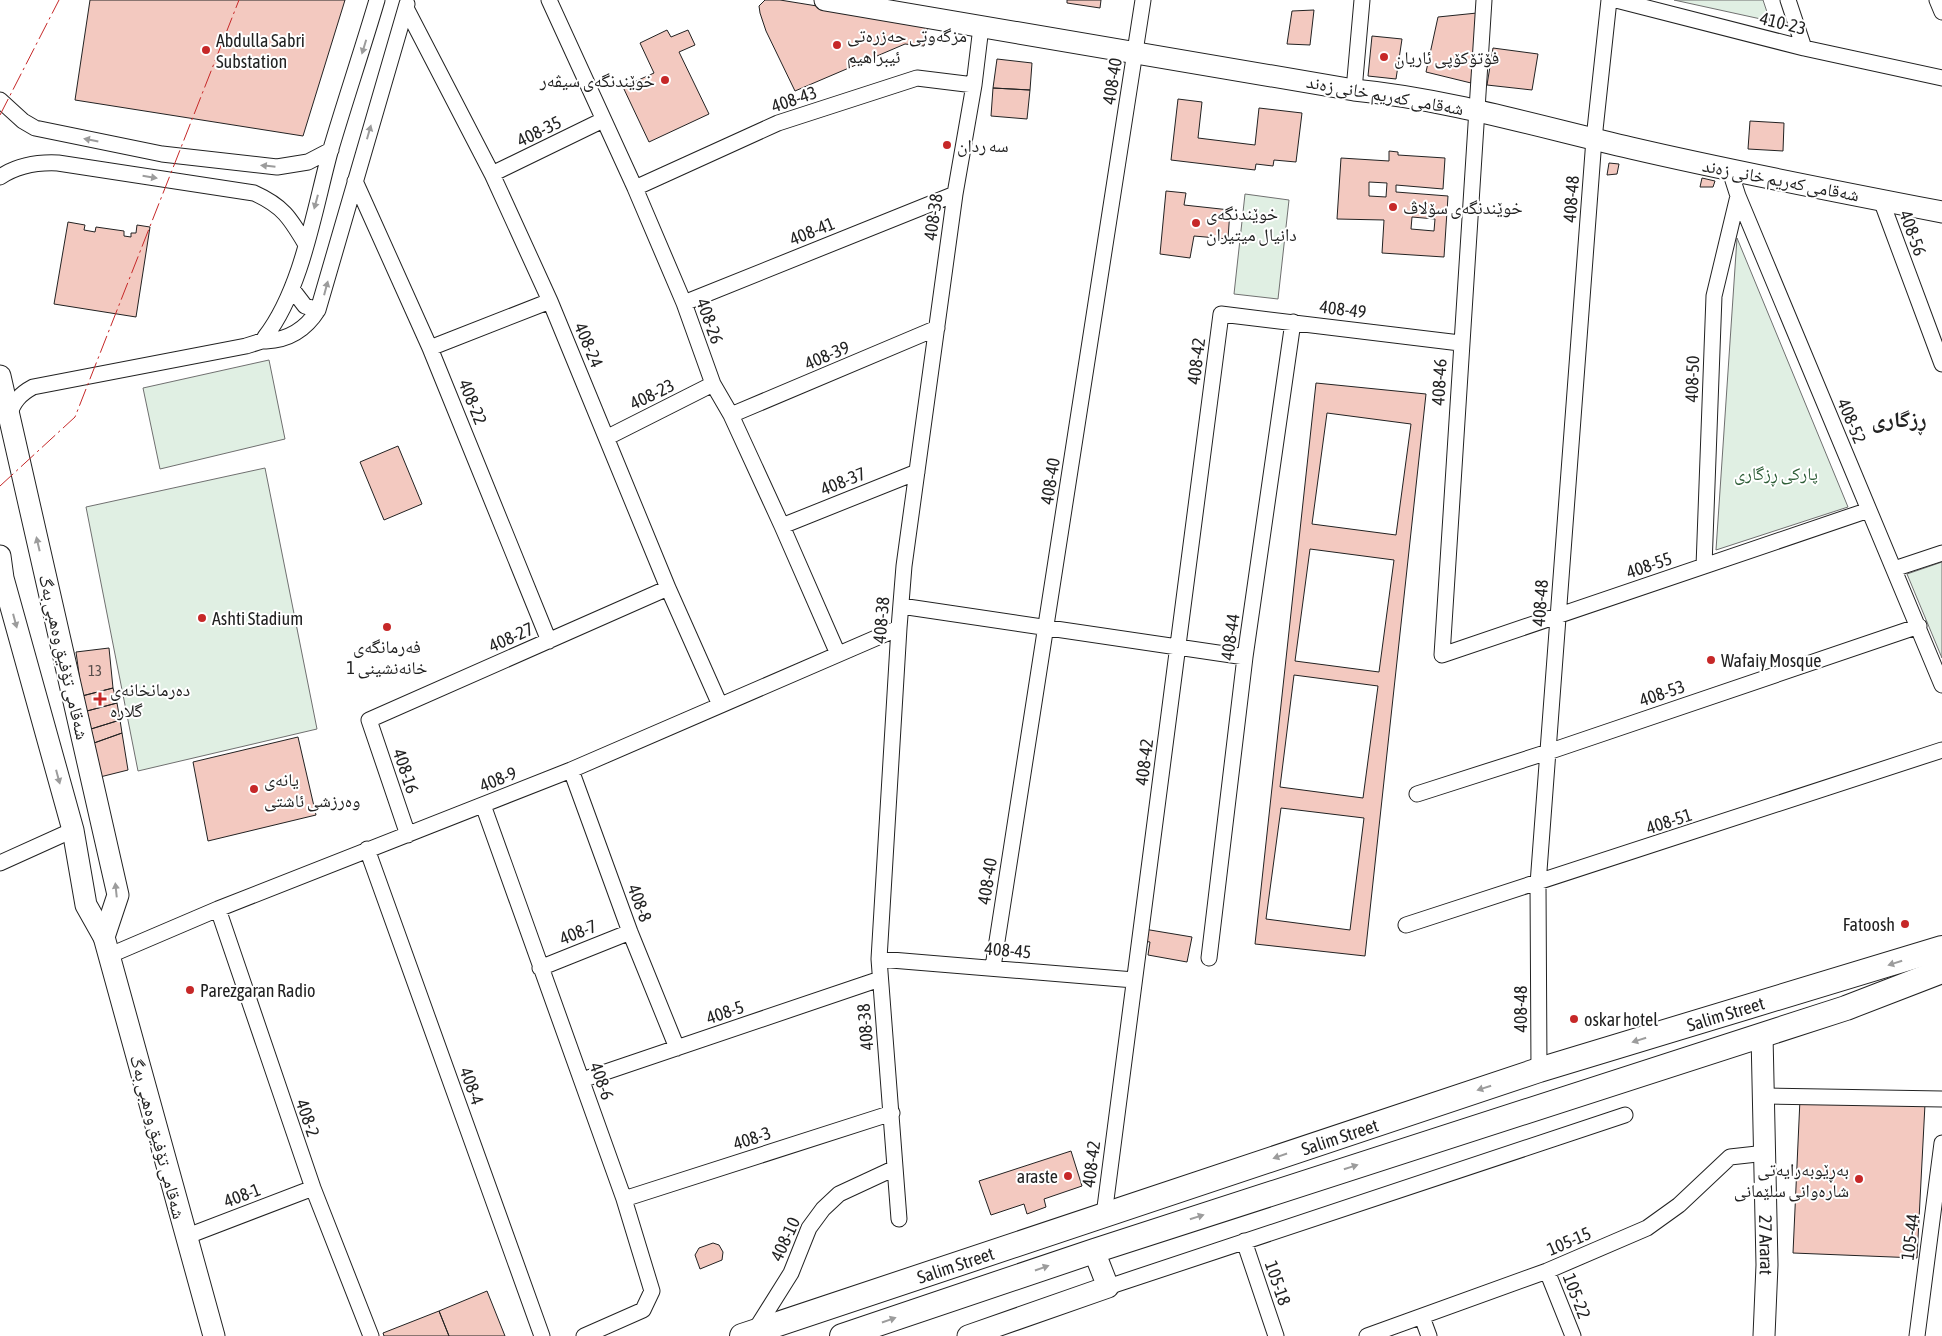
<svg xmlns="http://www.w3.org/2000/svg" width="1942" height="1336" viewBox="0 0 1942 1336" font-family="'Asap Condensed','Noto Naskh Arabic',sans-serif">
  <rect width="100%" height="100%" fill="#fff"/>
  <path fill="#e0efe3" stroke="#6f6f6f" d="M1674 0H1763L1770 21Z
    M1245 194 1289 200 1278 299 1234 294Z
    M1737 238 1848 507 1716 550Z
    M269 360 285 439 160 469 143 388Z
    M265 468 317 729 138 771 86 507Z
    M1942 562V658L1907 574Z"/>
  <path fill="#f3c9c0" stroke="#222" fill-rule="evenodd" d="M90 0H345L303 136 75 100Z
    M765 0H780L928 24 924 46 905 44 795 91 766 31 760 13 759 6Z
    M1067 0H1101L1100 8 1067 3Z
    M1314 10 1310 45 1287 44 1292 11Z
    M1477 13 1471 83 1426 72 1438 17Z
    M667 30 671 37 688 30 695 45 679 52 709 114 649 142 623 87 654 73 640 43Z
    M1372 36 1402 39 1396 79 1368 76Z
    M1493 48 1538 54 1532 90 1487 85Z
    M997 59 1032 63 1030 90 993 88Z
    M993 88 1030 90 1027 119 991 116Z
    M1178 99 1202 102 1198 138 1255 145 1259 108 1302 113 1296 162 1274 160 1273 166 1256 164 1255 170 1171 160Z
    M1750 121 1784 123 1783 151 1748 149Z
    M1389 151 1398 152V155L1445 158 1443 189 1396 185V192L1448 196 1444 257 1382 253 1384 220 1337 219 1341 158 1389 161ZM1369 182 1387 183 1386 197 1369 196ZM1412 217 1435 219 1434 231 1411 229Z
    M1609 163 1619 164 1617 174 1607 175Z
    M1702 178 1715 181 1713 187H1700Z
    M1166 191 1186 193 1184 205 1230 210 1228 239 1194 236 1190 258 1160 254Z
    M68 222 85 225 84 230 95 232 96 227 124 231V236L131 237V233H136L137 225 150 227 136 317 54 304Z
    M1316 383 1426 394 1365 956 1255 944Z
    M1327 413 1411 424 1396 535 1312 524Z
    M398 446 422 504 384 520 360 462Z
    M1310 549 1394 560 1379 672 1295 661Z
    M109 648 113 688 82 696 76 652Z
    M1294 675 1378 686 1363 798 1280 787Z
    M113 688 117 703 87 711 82 696Z
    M117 703 120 720 91 729 87 711Z
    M120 720 122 733 94 743 91 729Z
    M122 733 128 770 100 777 94 743Z
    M298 737 316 815 208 841 193 762Z
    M1281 808 1364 818 1350 930 1266 919Z
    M1144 929 1192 937 1187 962 1148 955 1150 942 1143 941Z
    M1800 1099 1925 1104 1917 1258 1793 1253Z
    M1071 1151 1082 1186 1044 1199 1046 1207 1027 1214 1024 1204 991 1215 979 1181Z
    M713 1243 719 1245 723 1252 722 1260 700 1269 695 1255 699 1248Z
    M487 1291 505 1336H449L439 1311Z
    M439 1311 449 1336H384L383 1333Z"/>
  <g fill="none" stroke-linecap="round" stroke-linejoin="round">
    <defs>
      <path id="street" d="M377 0C362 51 345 101 330 152 314 211 302 289 265 337L266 341C289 340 306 329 318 310L407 4
        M549 0 635 188 684 303 713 384 731 415 782 526 838 654
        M1484 0 1442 655 1869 510
        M1616 0 1804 48 1942 78
        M1788 0 1804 48
        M1937 0 1942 12
        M406 8 492 174 550 301 668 588 720 705
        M1354 90 1362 0
        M0 100 23 121 35 128 162 154 277 167 308 162 331 150
        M1730 171 1738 196 1942 685
        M492 174 603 120
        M0 177C18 165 37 162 58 163L254 193C283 206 290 218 305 243
        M355 181 430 348 549 641
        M635 188 778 123 917 78 974 85
        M1881 200 1942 364
        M292 289 305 306 318 310
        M684 303 955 194
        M430 348 550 301
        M731 415 937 328
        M9 416C13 402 20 394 33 387L246 346 265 340
        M608 437 713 384
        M782 526 917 472
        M1704 566 1714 296 1738 196
        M1894 569 1942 553
        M901 606 1245 657
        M571 770 630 932 677 1048
        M1417 794 1548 752 1919 626
        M483 805 624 1199 652 1291 643 1310 584 1336
        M408 835 369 720 668 588
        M367 849 542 1336
        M0 863 73 830
        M218 909 313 1188 371 1336
        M1406 925 1942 750
        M108 956 218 909 571 770 899 628
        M1209 958 1245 657 1293 322
        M879 959 1134 980
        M993 967 1143 0
        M540 968 630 932
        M1539 1070 1538 884 1594 139 1609 0
        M582 1080 880 979
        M1765 1096 1942 1099
        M624 1199 892 1113
        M1104 1215 1221 314 1460 343
        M899 1219 879 959 899 628 904 566 955 194 974 85 981 27
        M185 1237 313 1188
        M1244 1241 1276 1336
        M1547 1271 1573 1336
        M1108 1287 1625 1115
        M1422 1317 1429 1336
        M754 1332 791 1273 809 1228 823 1209 839 1194 895 1168
        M1367 1336 1547 1271 1647 1228 1679 1205 1730 1157 1766 1153
        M1917 1336 1942 1143"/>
      <g id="secondary">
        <path d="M825 0 1354 90C1447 99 1540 127 1631 148 1734 172 1838 192 1942 212"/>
        <path d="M0 376 118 895 104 937"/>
        <path d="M0 556 3 578 73 830 86 905 104 937 214 1336"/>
        <path id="s1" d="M1762 1035 1767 1265 1764 1336"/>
        <path d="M968 1336 1108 1287 1094 1251"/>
      </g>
      <g id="primary">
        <path id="s2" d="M742 1336 1539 1070 1942 948"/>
        <path d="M842 1336 1094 1251 1846 1008 1942 971"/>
      </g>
    </defs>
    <use href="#street" stroke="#222" stroke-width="17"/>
    <use href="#secondary" stroke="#222" stroke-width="23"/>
    <use href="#primary" stroke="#222" stroke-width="26"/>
    <use href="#street" stroke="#fff" stroke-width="15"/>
    <use href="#secondary" stroke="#fff" stroke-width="21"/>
    <use href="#primary" stroke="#fff" stroke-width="24"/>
    <path stroke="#c62828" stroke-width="1" stroke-dasharray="18 4 2.5 4" stroke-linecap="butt" d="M0 115 59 0
      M0 486 75 417 239 0"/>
  </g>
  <defs><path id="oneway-solid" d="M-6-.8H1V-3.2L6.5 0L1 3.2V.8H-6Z" transform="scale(1.25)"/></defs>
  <g fill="#9c9c9c">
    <use href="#oneway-solid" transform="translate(364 47) rotate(107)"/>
    <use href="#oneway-solid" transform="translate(369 132) rotate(-74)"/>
    <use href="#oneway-solid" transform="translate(91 140) rotate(-169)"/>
    <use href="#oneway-solid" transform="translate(268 166) rotate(-174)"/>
    <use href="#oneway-solid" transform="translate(150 177) rotate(9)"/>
    <use href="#oneway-solid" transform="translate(316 202) rotate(105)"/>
    <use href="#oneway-solid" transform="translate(326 288) rotate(-75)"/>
    <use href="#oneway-solid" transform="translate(38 544) rotate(-103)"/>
    <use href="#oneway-solid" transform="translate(15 621) rotate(75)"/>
    <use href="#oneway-solid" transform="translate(58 777) rotate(75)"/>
    <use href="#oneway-solid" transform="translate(116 890) rotate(-96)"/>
    <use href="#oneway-solid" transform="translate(1895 963) rotate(163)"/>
    <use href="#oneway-solid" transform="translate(1639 1040) rotate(163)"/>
    <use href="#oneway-solid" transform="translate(1484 1088) rotate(162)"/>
    <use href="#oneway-solid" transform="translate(1280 1156) rotate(161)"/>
    <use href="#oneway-solid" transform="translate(1351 1167) rotate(-18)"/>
    <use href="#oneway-solid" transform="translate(1197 1217) rotate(-18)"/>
    <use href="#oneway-solid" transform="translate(1042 1268) rotate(-19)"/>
    <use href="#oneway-solid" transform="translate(889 1320) rotate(-19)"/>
  </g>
  <g fill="#c62828" stroke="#fff" stroke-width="2">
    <circle cx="837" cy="45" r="5"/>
    <circle cx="206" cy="50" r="5"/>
    <circle cx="1384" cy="57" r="5"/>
    <circle cx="665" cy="80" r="5"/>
    <circle cx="947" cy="145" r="5"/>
    <circle cx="1393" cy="207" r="5"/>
    <circle cx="1196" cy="223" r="5"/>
    <circle cx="202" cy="618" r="5"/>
    <circle cx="387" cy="627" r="5"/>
    <circle cx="1711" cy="660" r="5"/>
    <path d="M97.5 691.5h5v5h5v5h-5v5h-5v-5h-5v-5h5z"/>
    <circle cx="254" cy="789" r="5"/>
    <circle cx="1905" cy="924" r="5"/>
    <circle cx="190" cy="990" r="5"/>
    <circle cx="1574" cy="1019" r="5"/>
    <circle cx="1068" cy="1176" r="5"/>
    <circle cx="1859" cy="1179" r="5"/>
  </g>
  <g text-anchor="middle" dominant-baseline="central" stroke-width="4" stroke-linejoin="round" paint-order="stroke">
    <g font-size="15" fill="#564c4a">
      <text x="95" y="670">13</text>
    </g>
    <g font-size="18" fill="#222" stroke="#fff">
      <text transform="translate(1783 23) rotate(14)">410-23</text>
      <text transform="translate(1112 81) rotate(-81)">408-40</text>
      <text transform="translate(1385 95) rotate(10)">شەقامی کەریم خانی زەند</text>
      <text transform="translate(794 99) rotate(-19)">408-43</text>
      <text transform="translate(539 131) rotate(-26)">408-35</text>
      <text transform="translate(1781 180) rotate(11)">شەقامی کەریم خانی زەند</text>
      <text transform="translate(1571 199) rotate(-86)">408-48</text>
      <text transform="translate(933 217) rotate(-82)">408-38</text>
      <text transform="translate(812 231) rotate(-22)">408-41</text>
      <text transform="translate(1913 233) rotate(70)">408-56</text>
      <text transform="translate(1343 309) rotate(7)">408-49</text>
      <text transform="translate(710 321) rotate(70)">408-26</text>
      <text transform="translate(589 345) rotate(67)">408-24</text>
      <text transform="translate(827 355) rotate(-23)">408-39</text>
      <text transform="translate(1196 361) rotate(-83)">408-42</text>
      <text transform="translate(1692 379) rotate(-88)">408-50</text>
      <text transform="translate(1439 382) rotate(-87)">408-46</text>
      <text transform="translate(652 394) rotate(-26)">408-23</text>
      <text transform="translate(473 402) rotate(68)">408-22</text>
      <text transform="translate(1852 421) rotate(67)">408-52</text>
      <text transform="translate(843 481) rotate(-22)">408-37</text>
      <text transform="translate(1050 481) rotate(-81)">408-40</text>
      <text transform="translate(1649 565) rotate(-19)">408-55</text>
      <text transform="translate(1540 603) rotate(-86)">408-48</text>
      <text transform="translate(881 620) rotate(-85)">408-38</text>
      <text transform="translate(511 637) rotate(-24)">408-27</text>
      <text transform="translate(1230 637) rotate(-82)">408-44</text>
      <text transform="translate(64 657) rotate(77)">شەقامی تۆفیق وەهبی بەگ</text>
      <text transform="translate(1662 693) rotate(-19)">408-53</text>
      <text transform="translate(1144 762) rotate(-83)">408-42</text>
      <text transform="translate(406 771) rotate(71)">408-16</text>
      <text transform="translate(498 779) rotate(-22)">408-9</text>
      <text transform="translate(1669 821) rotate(-18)">408-51</text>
      <text transform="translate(987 881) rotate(-81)">408-40</text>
      <text transform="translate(640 903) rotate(70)">408-8</text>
      <text transform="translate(578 932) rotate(-22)">408-7</text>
      <text transform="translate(1008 950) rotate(5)">408-45</text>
      <text transform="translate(1520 1009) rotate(-90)">408-48</text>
      <text transform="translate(725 1012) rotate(-19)">408-5</text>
      <text stroke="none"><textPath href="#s2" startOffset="1035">Salim Street</textPath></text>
      <text transform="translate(865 1027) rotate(-95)">408-38</text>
      <text transform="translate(602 1081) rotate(70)">408-6</text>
      <text transform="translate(472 1086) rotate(70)">408-4</text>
      <text transform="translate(308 1118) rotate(71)">408-2</text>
      <text stroke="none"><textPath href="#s2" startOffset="630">Salim Street</textPath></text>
      <text transform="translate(158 1137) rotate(75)">شەقامی تۆفیق وەهبی بەگ</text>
      <text transform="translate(752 1138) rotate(-18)">408-3</text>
      <text transform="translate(1091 1164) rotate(-83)">408-42</text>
      <text transform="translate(242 1195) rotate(-21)">408-1</text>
      <text transform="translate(1910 1237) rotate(-83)">105-44</text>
      <text transform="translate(785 1239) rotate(-65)">408-10</text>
      <text transform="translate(1569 1241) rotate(-23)">105-15</text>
      <text stroke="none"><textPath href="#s1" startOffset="210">27 Ararat</textPath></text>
      <text stroke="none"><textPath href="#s2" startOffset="225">Salim Street</textPath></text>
      <text transform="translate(1278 1283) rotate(71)">105-18</text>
      <text transform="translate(1577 1296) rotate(69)">105-22</text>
    </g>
    <g font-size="18" fill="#222" stroke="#fff" text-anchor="start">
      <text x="847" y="35">مزگەوتی حەزرەتی<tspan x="847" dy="21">ئیبراهیم</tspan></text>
      <text x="216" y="40">Abdulla Sabri<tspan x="216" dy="21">Substation</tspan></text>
      <text x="1394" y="57">فۆتۆکۆپی ئاریان</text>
      <text x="655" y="80" text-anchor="end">خوێندنگەی سیڤەر</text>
      <text x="957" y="145">سه ردان</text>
      <text x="1403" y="207">خوێندنگەی سۆلاڤ</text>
      <text x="1206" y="213">خوێندنگەی<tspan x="1206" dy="21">دانیال میتیران</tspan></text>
      <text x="212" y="618">Ashti Stadium</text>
      <text x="387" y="646" text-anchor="middle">فەرمانگەی<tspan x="387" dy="21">خانەنشینی 1</tspan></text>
      <text x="1721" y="660">Wafaiy Mosque</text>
      <text x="110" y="689">دەرمانخانەی<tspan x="110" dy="21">گلارە</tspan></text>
      <text x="264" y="779">یانەی<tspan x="264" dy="21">وەرزشی ئاشتی</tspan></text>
      <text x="1895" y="924" text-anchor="end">Fatoosh</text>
      <text x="200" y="990">Parezgaran Radio</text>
      <text x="1584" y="1019">oskar hotel</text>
      <text x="1849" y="1169" text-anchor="end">بەڕێوبەرایەتی<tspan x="1849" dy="21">شارەوانی سلێمانی</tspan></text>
      <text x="1058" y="1176" text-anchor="end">araste</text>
    </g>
    <g font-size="18" fill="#2f5e38" stroke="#fff">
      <text x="1776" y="473">پارکی ڕزگاری</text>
    </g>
    <g font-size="22" font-weight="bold" fill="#222" stroke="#fff">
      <text x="1899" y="419">ڕزگاری</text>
    </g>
  </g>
</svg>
